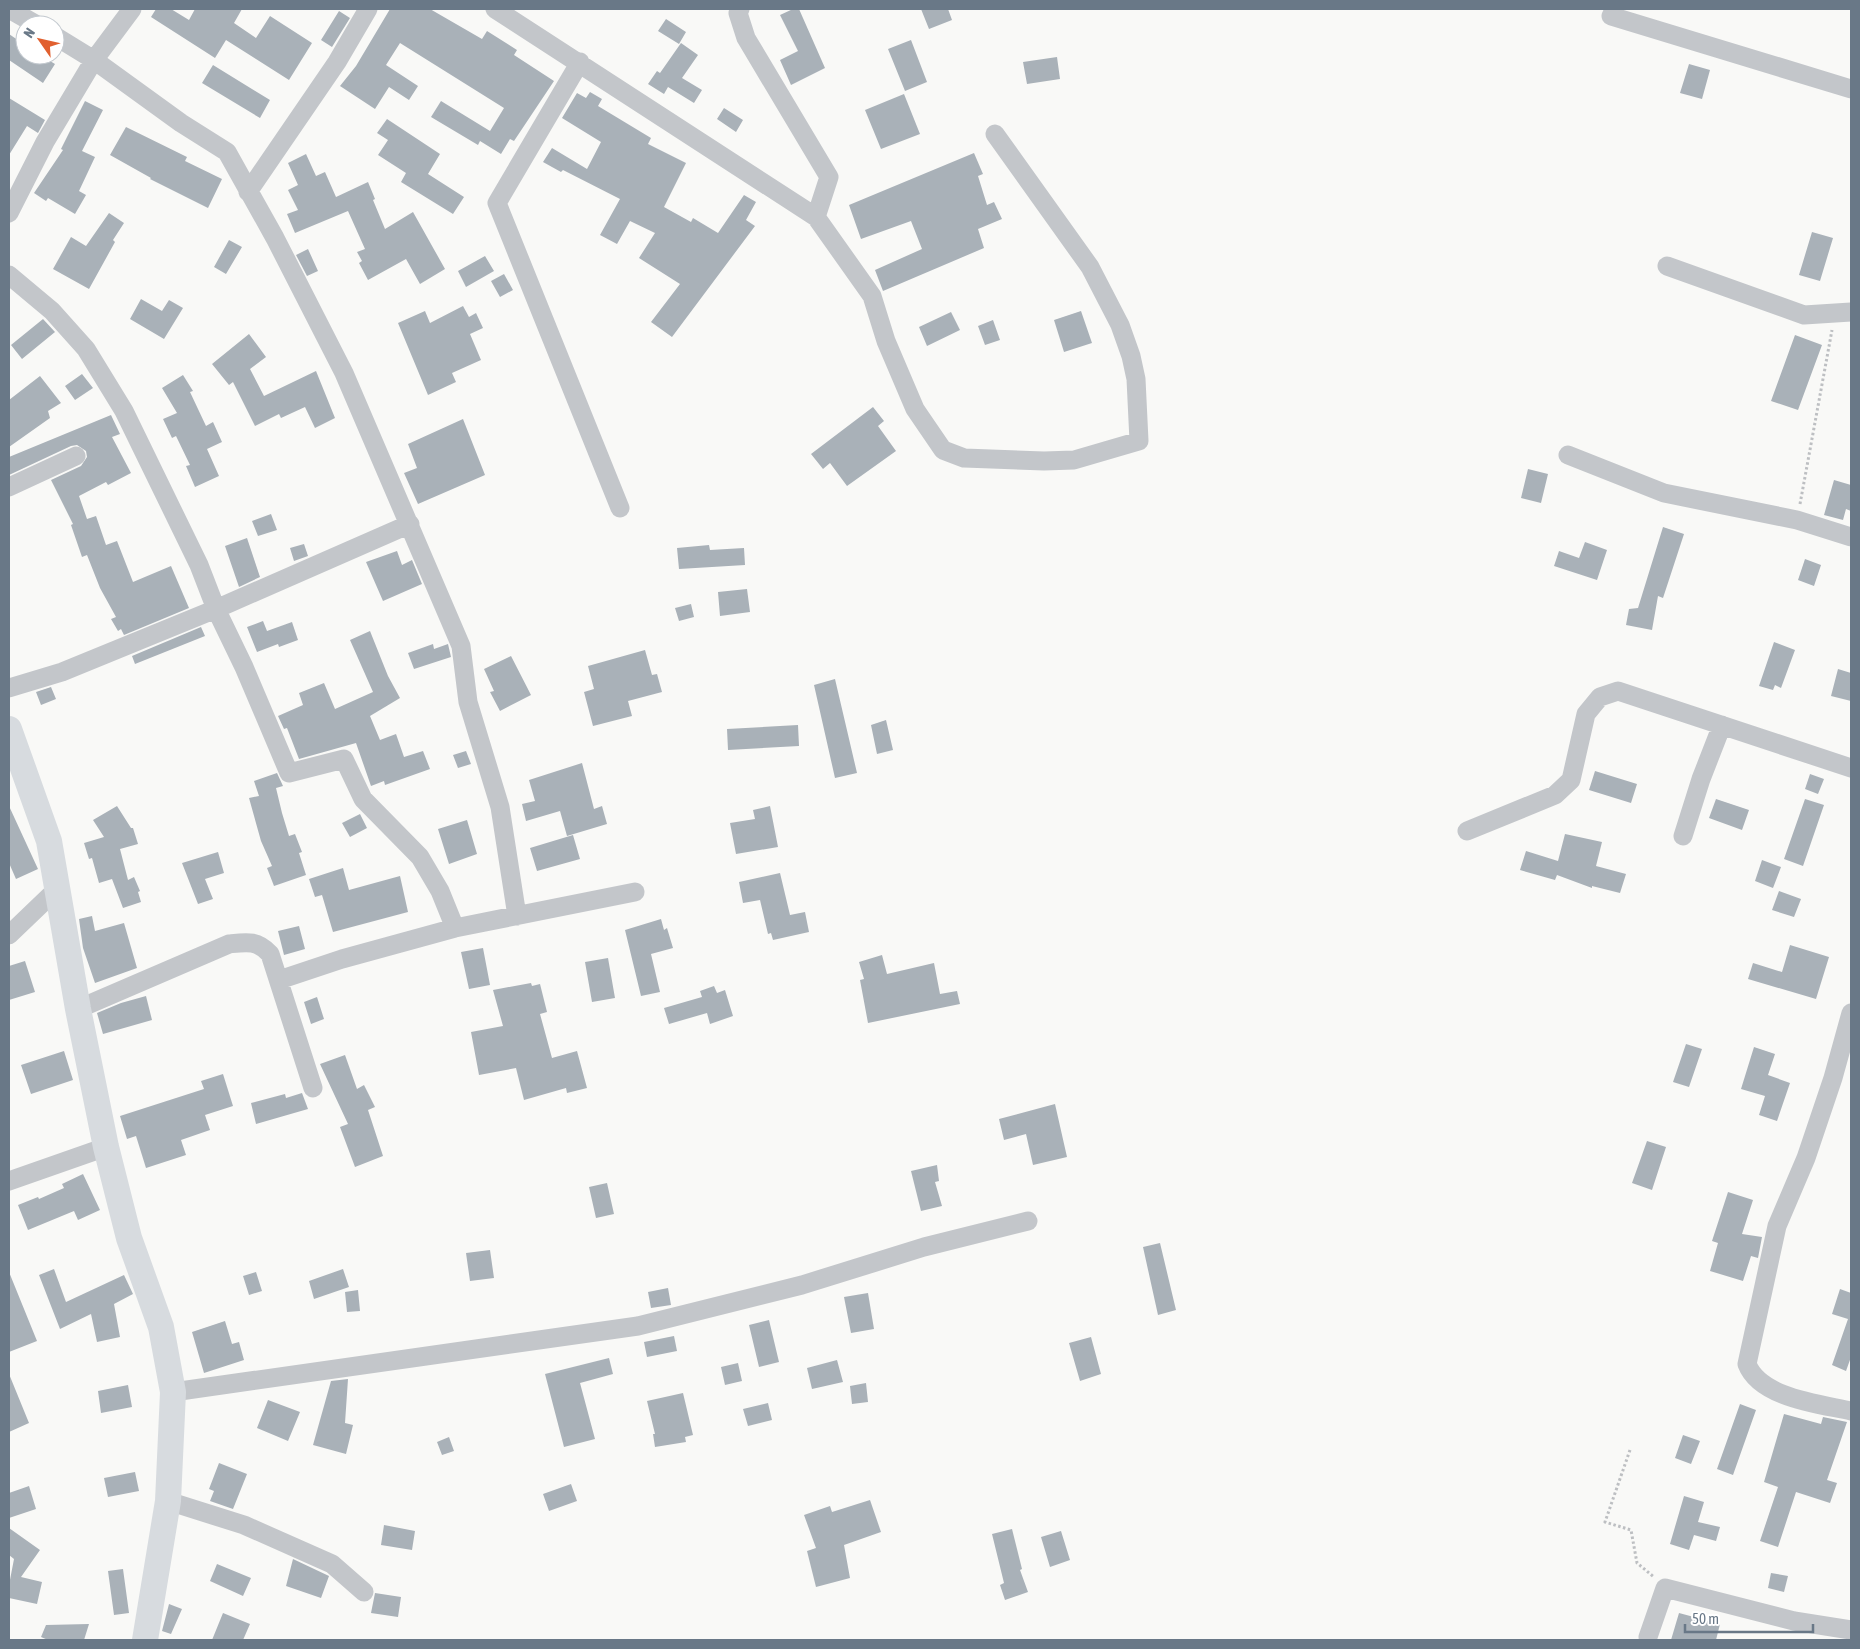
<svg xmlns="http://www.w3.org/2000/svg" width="1860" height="1649" viewBox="0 0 1860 1649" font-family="'Asap Condensed',sans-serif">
  <rect width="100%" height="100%" fill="#f9f9f7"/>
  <path fill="#a9b1b8" d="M156 9H171L189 20 195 9H242L234 23 256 38 270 16 312 43 289 80 226 40 215 58 151 17Z
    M390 9H430L482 39 487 31 517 50 514 55 554 81 514 141 510 139 501 154 480 141 478 145 431 117 441 101 490 131 504 108 400 43 386 65 418 86 409 100 389 87 375 109 340 86 356 66Z
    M793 9H799L825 68 791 85 780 60 798 51 780 15Z
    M921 9H948L952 20 929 29Z
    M339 11 350 18 332 47 321 40Z
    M666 19 686 32 679 44 658 31Z
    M9 34 25 45V55H40L55 64 43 83 9 60Z
    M911 40 927 82 905 91 888 49Z
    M681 43 698 55 682 78 702 90 694 103 668 87 664 94 648 84 657 71 660 73Z
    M1057 57 1060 79 1027 84 1023 62Z
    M1689 64 1710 70 1702 99 1680 93Z
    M213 65 270 100 260 118 202 83Z
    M590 92 602 99 598 106 651 138 648 144 686 163 664 207 691 222 693 218 718 233 744 195 756 202 746 220 755 226 672 337 651 322 680 284 639 258 655 233 630 221 617 244 600 235 620 199 563 170 561 172 543 162 552 148 587 169 601 142 562 118 577 93 586 98Z
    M904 94 920 134 881 149 865 110Z
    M9 98 45 120 38 133 27 126 9 155Z
    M85 101 103 110 82 151 95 157 79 191 86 195 75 214 48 198 46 201 34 193 63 150 61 149Z
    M724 108 743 120 736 132 717 119Z
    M387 119 440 154 428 174 464 197 453 214 401 182 406 173 378 155 388 140 377 133Z
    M126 127 187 157 185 161 222 179 208 208 150 179 151 178 110 155Z
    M974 153 983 174 978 176 987 205 994 202 1002 219 978 229 984 248 883 291 875 270 922 249 911 221 861 239 849 205Z
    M306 154 316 176 325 172 336 197 368 182 375 199 373 200 385 229 413 212 445 269 420 284 406 259 368 280 359 263 362 261 357 252 365 249 348 211 295 233 287 214 298 210 288 190 298 185 288 163Z
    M109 213 124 223 113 240 115 242 89 289 53 269 71 237 86 246Z
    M1812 232 1833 238 1820 281 1799 275Z
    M229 240 242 247 226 274 214 267Z
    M308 249 318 271 307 276 296 255Z
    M485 256 494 271 466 287 458 271Z
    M504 274 513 290 500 297 491 281Z
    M141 299 162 311 169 300 183 308 164 339 130 319Z
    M463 306 469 317 476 313 483 328 470 334 481 360 452 373 456 382 428 395 398 323 425 311 430 323Z
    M1081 311 1092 343 1064 352 1054 320Z
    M951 312 960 330 927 346 919 327Z
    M43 319 55 332 22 359 11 345Z
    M993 320 1000 340 985 345 978 326Z
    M249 334 266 357 250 369 264 396 316 371 335 418 315 428 305 407 281 418 279 414 255 426 233 382 229 385 212 364Z
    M1795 335 1822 345 1798 410 1771 401Z
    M82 374 93 388 75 400 65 386Z
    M183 375 193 391 190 392 206 426 213 422 222 442 207 449 219 476 195 487 186 466 190 465 176 436 172 438 163 419 177 413 162 388Z
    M40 376 61 403 48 411 50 418 9 447V400Z
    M873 407 884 421 878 426 896 451 847 486 830 463 823 469 811 454Z
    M111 415 120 434 112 437 131 473 108 485 106 482 79 496 87 519 96 516 106 545 117 541 133 582 171 566 189 608 124 635 121 629 118 631 111 619 116 617 100 588 87 555 82 557 71 525 73 524 51 480 81 466 87 457 86 451 77 445 71 446 9 475V457Z
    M463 419 485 475 418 504 404 473 417 468 408 444Z
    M1528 469 1548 474 1541 503 1521 498Z
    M1834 480 1851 485V511L1846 509 1843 520 1824 515Z
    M271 514 277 530 258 536 252 521Z
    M1663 527 1684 534 1663 598 1658 596 1652 630 1626 625 1629 609 1638 608Z
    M247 538 260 577 239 587 225 546Z
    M1585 542 1607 550 1597 580 1554 566 1559 551 1579 558Z
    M304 544 308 556 294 561 290 548Z
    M709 545 710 550 744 548 745 565 679 569 677 548Z
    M397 551 402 565 412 560 422 584 383 601 366 562Z
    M1805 559 1821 565 1814 586 1798 580Z
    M747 589 750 612 720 616 718 592Z
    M691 604 694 617 679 621 675 608Z
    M263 621 267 631 292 622 298 640 279 647 278 644 257 652 247 627Z
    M201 627 205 636 135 664 132 656Z
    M370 631 388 676 400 698 370 716 380 740 396 734 404 757 423 751 430 769 385 785 384 781 371 786 356 743 299 759 287 728 284 729 278 716 303 705 299 693 324 683 335 709 373 692 350 640Z
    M1774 642 1795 650 1781 688 1775 685 1773 690 1759 686Z
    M433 644 434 649 448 644 451 657 414 669 408 653Z
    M645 650 652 675 657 674 662 692 628 701 632 716 593 726 584 692 594 689 588 666Z
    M511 656 531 695 500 711 490 692 494 691 484 669Z
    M1838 669 1851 673V701L1831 696Z
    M835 679 857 773 835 778 814 685Z
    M51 687 56 699 41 705 36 692Z
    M886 720 893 750 877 754 871 725Z
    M798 725 799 746 728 750 727 729Z
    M466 751 471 764 458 768 453 755Z
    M582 763 594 809 602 806 607 824 567 836 560 811 526 821 522 804 535 801 529 780Z
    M1595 771 1637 784 1631 803 1589 790Z
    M277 773 283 786 276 788 282 813 289 836 295 834 302 852 299 853 306 875 274 886 267 868 272 866 261 841 249 798 259 796 254 781Z
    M1810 774 1824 779 1818 794 1805 789Z
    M1716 799 1749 810 1742 830 1709 818Z
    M1805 799 1824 805 1803 866 1784 859Z
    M9 806 38 869 16 879 9 863Z
    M117 806 131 828H133L138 844 120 849 128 880 134 877 140 891 138 892 141 902 123 908 112 879 99 883 92 858 89 859 84 843 104 837 93 820Z
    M770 806 778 847 736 854 730 823 755 819 753 810Z
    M360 814 367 828 350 837 342 823Z
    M467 820 477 854 449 864 438 829Z
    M1565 834 1602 842 1596 866 1626 874 1620 893 1592 886V888L1557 875 1555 880 1520 870 1526 851 1558 861Z
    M573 835 580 859 537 871 530 848Z
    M218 852 224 873 205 879 213 899 198 904 182 863Z
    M1762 860 1781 867 1773 888 1755 881Z
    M343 868 349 890 400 876 408 912 333 932 322 895 315 897 309 879Z
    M780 873 790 915 805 912 809 932 773 940 771 933 768 934 760 900 743 903 739 882Z
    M1779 891 1801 899 1794 917 1772 910Z
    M92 916 95 931 124 923 137 968 95 983 83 948 79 919Z
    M661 919 664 930 667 928 673 948 651 954 660 992 641 996 625 930Z
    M299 926 305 949 284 955 278 931Z
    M1790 945 1829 957 1816 999 1748 979 1753 963 1782 972Z
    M483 948 490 985 469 989 461 952Z
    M882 955 887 974 934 963 940 994 957 991 960 1004 868 1023 860 980 864 979 859 962Z
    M608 958 615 998 592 1002 585 962Z
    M25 961 35 992 9 1000V966Z
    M531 983 532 986 540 984 547 1012 540 1014 552 1058 577 1051 587 1088 567 1093 566 1088 524 1100 516 1068 479 1075 471 1032 503 1026 493 990Z
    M714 986 717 993 725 990 733 1016 710 1024 707 1013 669 1024 664 1008 702 997 700 991Z
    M146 996 152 1020 103 1034 97 1013 121 1003Z
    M317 997 324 1019 311 1024 304 1002Z
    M1686 1044 1702 1049 1689 1087 1673 1082Z
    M1754 1047 1775 1054 1768 1075 1790 1083 1777 1121 1759 1115 1765 1096 1741 1089Z
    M64 1051 73 1080 31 1094 21 1065Z
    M345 1055 357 1089 364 1085 375 1107 368 1110 383 1156 355 1167 340 1127 348 1124 320 1064Z
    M223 1074 233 1106 205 1115 210 1130 181 1140 186 1155 146 1168 136 1136 127 1139 120 1116 204 1089 201 1081Z
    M302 1093 308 1109 256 1124 251 1103 285 1094 286 1098Z
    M1055 1104 1067 1157 1033 1165 1026 1134 1004 1140 999 1119Z
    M1647 1141 1666 1147 1652 1190 1632 1183Z
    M937 1165 939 1181 935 1182 942 1206 921 1211 911 1171Z
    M83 1174 100 1210 78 1220 74 1211 28 1230 18 1205 38 1197 39 1199 64 1188 62 1184Z
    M607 1183 614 1214 596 1218 589 1187Z
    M1728 1192 1753 1200 1742 1234 1762 1237 1758 1258 1751 1256 1743 1281 1710 1271 1718 1243 1712 1241Z
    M1160 1243 1176 1310 1158 1315 1143 1247Z
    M490 1250 494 1278 470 1281 466 1253Z
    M54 1269 66 1302 124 1275 133 1294 114 1304 120 1337 97 1342 91 1314 60 1329 39 1275Z
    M343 1269 349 1287 314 1299 309 1281Z
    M9 1272 37 1341 9 1352Z
    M256 1272 262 1291 249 1295 243 1276Z
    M668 1288 671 1305 651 1308 648 1292Z
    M1840 1289 1851 1293V1357L1846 1371 1832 1365 1848 1319 1832 1314Z
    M358 1290 360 1311 347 1312 345 1292Z
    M868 1293 874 1329 851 1333 844 1297Z
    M769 1320 779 1362 759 1367 749 1325Z
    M225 1321 232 1344 239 1342 244 1360 204 1373 192 1332Z
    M674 1336 677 1351 647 1357 644 1342Z
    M1091 1337 1101 1374 1080 1381 1069 1343Z
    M609 1358 613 1374 580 1383 595 1439 564 1447 545 1374Z
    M837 1360 843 1382 812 1389 807 1368Z
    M738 1363 742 1381 725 1385 721 1367Z
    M9 1374 29 1423 9 1432Z
    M348 1379 345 1423 353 1425 346 1454 313 1445 331 1381Z
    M866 1383 868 1402 852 1404 850 1386Z
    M128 1385 132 1407 101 1413 98 1391Z
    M683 1393 693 1435 685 1437 686 1442 655 1447 653 1434H655L647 1401Z
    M268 1400 300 1412 288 1441 257 1428Z
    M768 1403 772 1420 748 1426 743 1409Z
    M1740 1404 1756 1410 1733 1475 1717 1469Z
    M1784 1414 1821 1424 1823 1417 1847 1422 1827 1480 1837 1483 1830 1503 1796 1492 1778 1547 1760 1541 1778 1487 1764 1482Z
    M1683 1435 1700 1441 1691 1464 1675 1458Z
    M449 1437 454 1451 442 1455 437 1442Z
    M219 1463 247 1474 233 1509 210 1501 214 1491 209 1489Z
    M135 1472 139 1491 108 1497 104 1478Z
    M571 1484 577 1501 549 1511 543 1494Z
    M29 1486 36 1509 9 1518V1493Z
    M1684 1496 1704 1502 1698 1522 1720 1527 1716 1541 1694 1535 1689 1550 1670 1544Z
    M870 1500 881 1532 844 1545 850 1578 816 1587 807 1551 816 1548 804 1515 830 1506 832 1512Z
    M384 1525 415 1531 412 1550 381 1545Z
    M9 1528 40 1550 21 1577 42 1582 37 1604 9 1598V1585L14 1559 9 1555Z
    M1012 1529 1022 1569 1020 1570 1028 1592 1005 1600 1000 1585 1004 1583 992 1534Z
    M1061 1531 1070 1560 1050 1567 1041 1537Z
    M293 1559 329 1576 321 1598 286 1586Z
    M217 1564 251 1578 243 1596 210 1581Z
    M123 1569 129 1613 114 1615 108 1571Z
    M1771 1573 1788 1576 1784 1592 1768 1588Z
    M375 1593 401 1597 398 1617 371 1613Z
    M169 1604 182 1609 171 1634 162 1631Z
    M223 1613 250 1624 243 1640H212Z
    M1679 1613 1720 1624 1716 1640H1671Z
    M89 1624 84 1640H48L41 1637 46 1625Z"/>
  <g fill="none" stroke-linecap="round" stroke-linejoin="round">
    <path stroke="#bdbfc2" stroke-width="3" stroke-dasharray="2.5 2.5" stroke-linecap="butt" d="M1800 504 1832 330
      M1630 1450 1605 1522 1631 1530 1637 1563 1654 1577"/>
    <path stroke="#c3c6ca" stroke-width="19" d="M9 9 37 25
      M495 9 816 217 872 296 886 341 915 409 943 450 964 458 1044 461 1074 460 1139 441 1136 379 1131 356 1120 325 1090 267 995 134
      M740 9 738 13 746 38 829 177 816 217
      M1611 16 1851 89
      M55 36 94 60 181 123 227 152 275 238 344 373 461 646 468 702 500 807 517 916
      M580 62 497 203 620 508
      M248 192 337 62 368 9
      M9 213 45 142 94 60 132 9
      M1667 266 1804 315 1851 312
      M9 275 52 311 86 349 124 411 199 565 216 609 244 667 289 773 344 759 363 799 420 857 440 891 455 928
      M1568 455 1664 493 1797 520 1851 537
      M9 487 76 456
      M9 688 62 672 216 609 410 524
      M1467 831 1555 795 1571 780 1586 714 1600 697 1618 691 1851 768
      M1683 836 1701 779 1722 725
      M9 935 57 889
      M279 980 342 959 455 928 635 892
      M78 1009 229 944C247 942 257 940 270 954L313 1088
      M1851 1013 1833 1078 1806 1158 1777 1226 1747 1364C1760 1398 1820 1404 1851 1411
      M9 1181 106 1147
      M173 1392 638 1326 802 1285 924 1247 1028 1221
      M168 1501 244 1525 332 1564 364 1592
      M1648 1637 1665 1588 1794 1621 1851 1630"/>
    <path stroke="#d7dbdf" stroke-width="26" d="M9 729 49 841 78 1009 106 1147 129 1238 161 1327 173 1392 168 1501 145 1640"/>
  </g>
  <rect width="1860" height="1649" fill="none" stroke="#697887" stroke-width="20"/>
  <g transform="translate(40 40) rotate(304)"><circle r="24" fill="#ffffff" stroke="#c3c9cf"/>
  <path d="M0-4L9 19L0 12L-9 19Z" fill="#e1602f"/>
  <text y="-8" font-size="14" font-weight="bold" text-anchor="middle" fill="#697887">N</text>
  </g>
  <path d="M1685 1624v8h128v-8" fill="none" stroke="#697887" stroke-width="2.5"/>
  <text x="1692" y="1624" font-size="15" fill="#697887" stroke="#ffffff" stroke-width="4" paint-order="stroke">50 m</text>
</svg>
